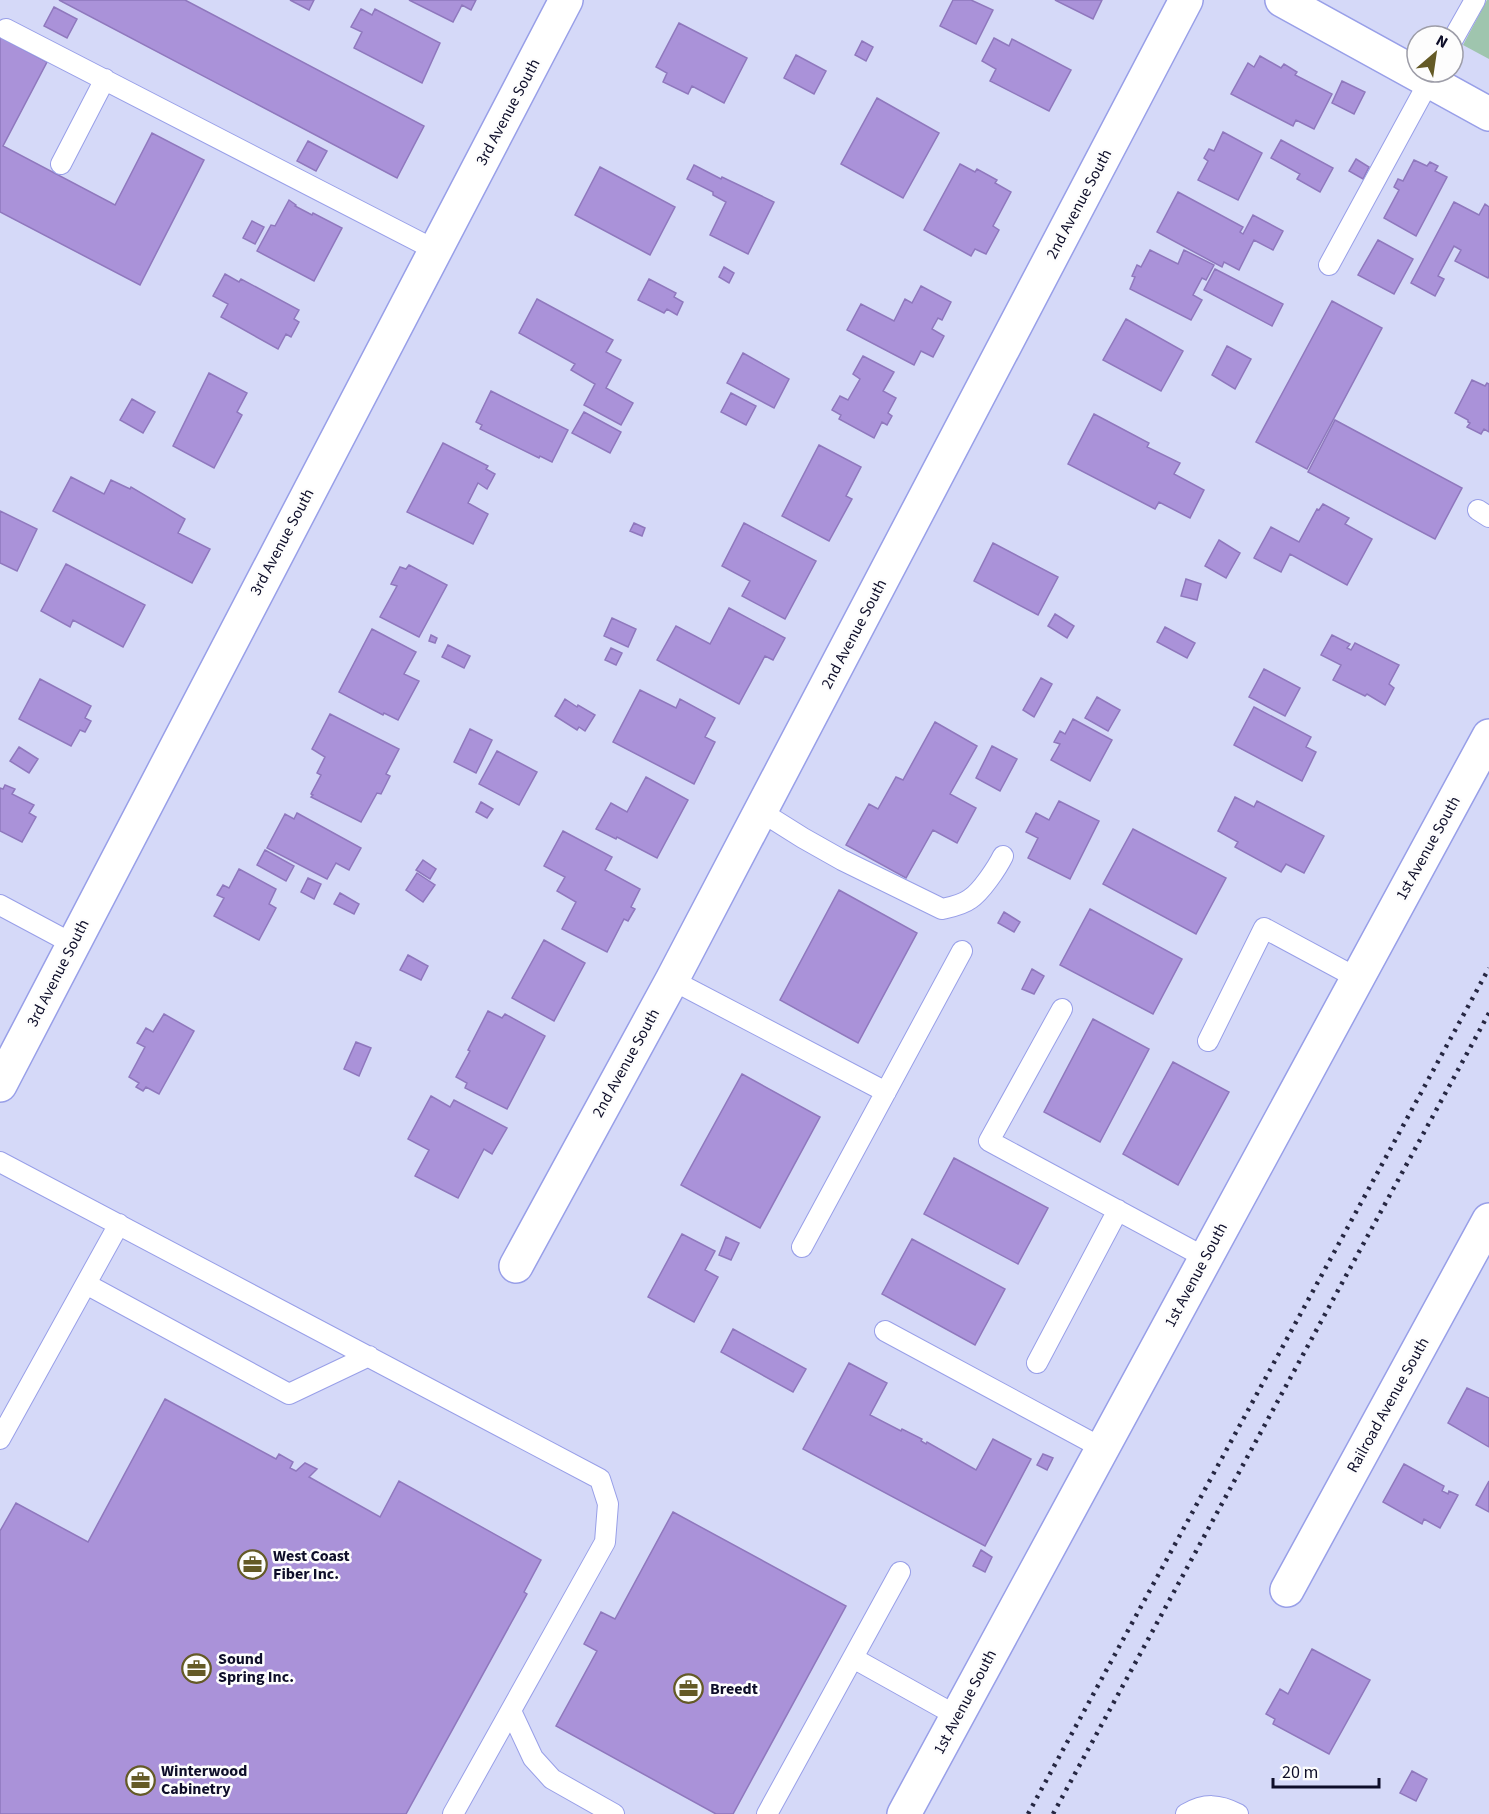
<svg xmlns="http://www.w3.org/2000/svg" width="1489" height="1814" viewBox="0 0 1489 1814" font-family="'Source Sans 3',sans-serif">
  <rect width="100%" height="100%" fill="#d5d9f8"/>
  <path fill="#9fc5ae" d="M1487 0H1489V59L1463 45Z"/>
  <path fill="#aa92d9" stroke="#8f78bd" stroke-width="1.5" d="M59 0H185L424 126 397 178Z
    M290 0H314L309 10Z
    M409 0H476L471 10 462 5 453 22Z
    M953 0H971L993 10 976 44 940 26Z
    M1055 0H1102L1093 19Z
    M54 7 77 19 67 38 44 26Z
    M361 9 372 15 375 9 440 43 422 83 354 48 362 32 351 27Z
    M679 23 747 58 724 103 692 86 688 94 663 82 667 73 656 67Z
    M0 37 47 62 3 146 115 205 152 133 204 160 140 285 0 212Z
    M994 38 1009 46 1012 39 1071 70 1049 111 990 81 996 69 982 61Z
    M862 41 873 47 866 61 855 55Z
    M796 55 826 71 814 94 784 78Z
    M1260 56 1281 68 1284 64 1297 72 1295 75 1332 94 1314 129 1296 120 1293 126 1231 94 1248 63 1254 67Z
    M1342 81 1365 92 1354 114 1332 103Z
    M877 98 939 133 903 198 841 164Z
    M1223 132 1262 153 1238 200 1198 180 1208 161 1204 158 1209 149 1214 151Z
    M1281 140 1333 168 1320 192 1297 179 1300 174 1271 158Z
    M308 141 327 151 316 171 297 161Z
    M1356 159 1369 167 1363 179 1349 171Z
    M1414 160 1427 166 1430 162 1438 166 1435 171 1447 177 1416 236 1384 218 1399 190 1394 187 1398 179 1403 181Z
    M960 164 975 172 977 169 997 180 995 183 1011 192 993 226 999 230 986 254 975 249 971 256 924 230Z
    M694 165 721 179 722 177 774 202 748 254 710 235 726 202 713 195V192L687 179Z
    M600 167 675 207 650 255 575 215Z
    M1178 192 1243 227 1240 232 1243 234 1253 215 1283 231 1273 250 1254 240 1239 270 1224 262 1222 267 1157 232Z
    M289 200 296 205 295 206 312 215 313 213 342 228 314 281 257 251 271 225 275 226Z
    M1454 202 1479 215 1485 204 1489 207V276L1488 278 1455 261 1461 250 1454 246 1438 276 1444 279 1435 296 1411 283Z
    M252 221 264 227 255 244 243 238Z
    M1378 240 1413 259 1394 294 1358 275Z
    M1150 250 1178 264 1184 250 1214 265 1206 280 1202 278 1193 295 1202 300 1191 320 1130 289 1135 277 1132 276 1137 265 1141 267Z
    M724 267 734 273 729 283 719 277Z
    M1215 269 1283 304 1272 326 1204 290Z
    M225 274 239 282 241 279 299 310 294 319 299 322 291 337 286 334 278 349 221 317 228 304 213 296Z
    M649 279 676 293 674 297 683 302 677 315 667 309 664 313 638 300Z
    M921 286 951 302 942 320 938 318 932 329 944 336 933 357 921 351 914 365 847 330 861 304 894 321 905 299 912 303Z
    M537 299 613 340 606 352 621 360 606 388 633 403 621 425 584 405 595 384 571 370 575 364 519 333Z
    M1332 301 1382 328 1307 469 1256 442Z
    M1126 319 1183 351 1161 391 1103 360Z
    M1227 346 1251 359 1235 389 1212 375Z
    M743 353 789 379 774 408 727 383Z
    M863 356 894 372 883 391 896 398 888 413 892 416 887 425 882 422 874 438 839 419 841 415 832 410 840 396 848 400 860 379 853 374Z
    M209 373 247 393 237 412 242 415 214 468 173 446Z
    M1472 380 1485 386 1487 383 1489 384V432L1484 429 1481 434 1467 427 1470 423 1468 422V420L1455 413Z
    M491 391 568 430 552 462 540 456 539 458 480 429 482 425 476 422Z
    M731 393 756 406 746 425 721 412Z
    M132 399 155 412 143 433 120 420Z
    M584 412 621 432 610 453 572 433Z
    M1094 414 1149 443 1147 447 1180 463 1174 474 1204 490 1190 518 1159 502 1155 509 1068 464Z
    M1335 420 1462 488 1435 539 1308 472Z
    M443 443 488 466 486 469 495 474 487 489 478 483 468 503 488 514 473 544 407 512Z
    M819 445 861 467 846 496 852 499 829 541 782 516Z
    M71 477 104 494 111 480 130 489 131 487 185 519 178 533 210 549 192 583 53 511Z
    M1323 504 1349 518 1345 524 1372 539 1347 585 1290 554 1281 572 1254 558 1271 527 1299 542 1317 509 1319 510Z
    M0 511 37 529 17 571 0 563Z
    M634 523 645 528 642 536 630 531Z
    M744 523 816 561 785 619 742 596 750 581 722 566Z
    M1219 540 1240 553 1226 578 1205 566Z
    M993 543 1058 577 1038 615 974 581Z
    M66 564 145 605 123 647 73 620 70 627 41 611Z
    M409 565 447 585 419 637 380 617 397 586 391 584 400 567 406 569Z
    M1186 579 1201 584 1197 600 1181 596Z
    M729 608 785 638 773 660 765 656 739 704 657 660 676 626 710 644Z
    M1055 614 1074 626 1067 638 1048 626Z
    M612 618 636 629 628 647 604 636Z
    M1165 627 1195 643 1187 658 1157 642Z
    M372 629 416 652 404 674 419 681 398 720 384 713 383 715 339 692Z
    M431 635 437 638 435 643 429 641Z
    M1332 635 1350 644 1347 648 1351 650 1355 643 1399 665 1389 684 1394 688 1385 705 1367 694 1365 696 1333 680 1341 665 1321 655Z
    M448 645 470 656 464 668 442 657Z
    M611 648 622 653 616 665 605 660Z
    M1264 669 1300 688 1285 716 1249 697Z
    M1041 678 1052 684 1034 717 1023 710Z
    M40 679 91 706 85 718 91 721 85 732 80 730 71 746 19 719Z
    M640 690 676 708 680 699 715 718 705 737 715 742 694 784 613 742Z
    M1097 697 1120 710 1108 731 1085 718Z
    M565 699 577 707 578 705 595 715 585 731 579 727 577 730 555 716Z
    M1254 707 1311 737 1306 747 1316 752 1302 781 1234 745Z
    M330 714 399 749 386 774 390 776 381 794 377 793 361 822 311 797 313 795 311 794 321 775 317 773 325 757 312 749Z
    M1073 719 1112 740 1090 781 1051 760 1060 744 1054 742 1060 731 1065 734Z
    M935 722 977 746 950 794 976 808 957 843 933 830 906 878 846 845 869 804 878 809 896 777 903 780Z
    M470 729 492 740 476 773 454 762Z
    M992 746 1017 759 1000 791 976 778Z
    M19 747 38 759 29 773 10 761Z
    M497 751 537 772 519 805 479 784Z
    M646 777 688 800 657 858 617 837 616 839 596 829 611 803 627 812Z
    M5 785 15 789 12 794 34 805 29 813 36 817 22 842 0 831V788L3 789Z
    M1235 797 1254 807 1257 801 1324 836 1304 873 1286 864 1281 872 1235 847 1238 842 1218 831Z
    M1059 801 1099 821 1070 879 1028 858 1038 838 1026 832 1036 813 1049 820Z
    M481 802 493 809 487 818 476 812Z
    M297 813 361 848 349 870 336 863 327 879 267 848 285 814 294 819Z
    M1133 829 1226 878 1196 934 1103 884Z
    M563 831 612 857 605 870 640 889 631 907 635 909 628 921 624 919 607 952 562 929 576 902 557 891 565 877 544 866Z
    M265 850 294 866 286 881 257 865Z
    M423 860 436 869 430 879 416 870Z
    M239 869 276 889 269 904 276 908 259 940 214 916 224 898 217 895 223 885 229 888Z
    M417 873 435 885 423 902 406 890Z
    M308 878 321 884 314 899 301 892Z
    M839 890 917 933 858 1043 780 1000Z
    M340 893 359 904 354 914 334 904Z
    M1090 909 1182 959 1153 1014 1060 965Z
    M1004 912 1020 922 1014 932 998 923Z
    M544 940 585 963 554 1021 512 998Z
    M408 955 428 966 421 980 400 970Z
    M1032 969 1044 976 1034 994 1022 989Z
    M488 1011 502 1018 505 1014 545 1036 507 1109 465 1088 467 1083 456 1077 470 1051 468 1050Z
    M164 1014 194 1031 159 1094 146 1087 143 1091 136 1087 139 1083 129 1077 145 1047 137 1043 146 1028 153 1032Z
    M1093 1019 1149 1049 1100 1142 1044 1112Z
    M356 1042 371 1048 359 1076 344 1069Z
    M1173 1062 1229 1092 1178 1185 1123 1154Z
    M742 1074 820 1117 760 1228 681 1185Z
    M431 1096 450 1107 454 1100 507 1128 492 1154 484 1149 458 1198 415 1176 429 1150 408 1139Z
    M954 1158 1048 1208 1018 1264 924 1214Z
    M682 1234 715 1251 705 1270 718 1277 694 1322 648 1297Z
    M726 1237 739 1243 731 1260 719 1255Z
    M912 1239 1005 1289 975 1345 882 1294Z
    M733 1329 806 1369 793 1392 721 1352Z
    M849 1363 887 1383 870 1415 901 1431 902 1429 922 1439 921 1441 926 1444 927 1442 976 1470 993 1439 1031 1459 985 1546 803 1449Z
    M1467 1388 1489 1398V1447L1448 1423Z
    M165 1399 276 1459 279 1454 293 1462 290 1468 296 1471 305 1463 317 1469 309 1477 380 1517 399 1481 541 1560 524 1592 527 1594 406 1814H0V1531L16 1503 88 1542Z
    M1043 1454 1053 1458 1047 1470 1037 1465Z
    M1404 1464 1444 1486 1442 1491 1448 1494 1449 1491 1458 1495 1440 1528 1424 1519 1422 1524 1383 1502Z
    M1489 1481V1512L1476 1505Z
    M673 1512 846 1606 733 1814H716L556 1726 597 1651 584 1644 601 1612 615 1619Z
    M981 1550 992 1557 985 1572 973 1566Z
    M1312 1649 1370 1680 1329 1754 1273 1724 1275 1719 1266 1714 1280 1689 1288 1694Z
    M1412 1771 1427 1779 1416 1801 1400 1793Z"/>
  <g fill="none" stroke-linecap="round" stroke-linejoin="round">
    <defs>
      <path id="service" d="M6 29 435 250
        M1453 39 1475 0
        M61 164 105 79
        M1329 265 1433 74
        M1478 510 1489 517
        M760 811 803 838 842 860 942 909C951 907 962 905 970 899 981 892 997 868 1003 856
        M0 905 73 944
        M672 980 886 1092
        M1062 1009 989 1141 1206 1258
        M1208 1041 1264 928 1357 978
        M0 1162 600 1479 608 1504 605 1542 453 1814
        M802 1247 962 951
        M86 1284 289 1394 369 1356
        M885 1331 1102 1448
        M1037 1363 1118 1210
        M0 1439 119 1224
        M853 1658 957 1716
        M511 1711 533 1758 552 1779 614 1814
        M767 1814 900 1572
        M1186 1814C1205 1803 1219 1804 1238 1814"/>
      <path id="minor" d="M1282 0 1489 114
        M0 1085 566 0
        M516 1266 672 980 1186 0
        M1287 1590 1489 1220
        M904 1814 1489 736"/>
    </defs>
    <use href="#service" stroke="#989fe8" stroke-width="22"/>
    <use href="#minor" stroke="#989fe8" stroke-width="36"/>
    <use href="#service" stroke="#fff" stroke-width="20"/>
    <use href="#minor" stroke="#fff" stroke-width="33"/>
    <path stroke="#262742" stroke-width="4.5" stroke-dasharray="3 6" stroke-linecap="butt" d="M1028 1814 1489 968
      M1053 1814 1489 1013"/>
  </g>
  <defs>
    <symbol id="office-ring" viewBox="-11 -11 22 22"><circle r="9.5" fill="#fdfdfd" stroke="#645a26" stroke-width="1.5"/><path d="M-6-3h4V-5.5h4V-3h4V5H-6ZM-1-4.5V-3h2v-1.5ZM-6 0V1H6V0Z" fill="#645a26"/></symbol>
  </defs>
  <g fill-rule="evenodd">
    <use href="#office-ring" x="236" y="1548" width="33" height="33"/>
    <use href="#office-ring" x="180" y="1652" width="33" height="33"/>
    <use href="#office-ring" x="672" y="1672" width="33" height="33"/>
    <use href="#office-ring" x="124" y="1764" width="33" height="33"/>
  </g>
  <g text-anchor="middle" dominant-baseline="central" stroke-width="5" stroke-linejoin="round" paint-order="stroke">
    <g font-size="16" fill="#0e0e29" stroke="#fdfdfd">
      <text transform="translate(508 112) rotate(-62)">3rd Avenue South</text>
      <text transform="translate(1079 204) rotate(-62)">2nd Avenue South</text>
      <text transform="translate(282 542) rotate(-62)">3rd Avenue South</text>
      <text transform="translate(854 634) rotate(-62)">2nd Avenue South</text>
      <text transform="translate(1428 848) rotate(-61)">1st Avenue South</text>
      <text transform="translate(58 973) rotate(-63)">3rd Avenue South</text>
      <text transform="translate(626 1063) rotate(-61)">2nd Avenue South</text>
      <text transform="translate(1196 1275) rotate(-62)">1st Avenue South</text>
      <text transform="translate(1388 1405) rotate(-61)">Railroad Avenue South</text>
      <text transform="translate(965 1702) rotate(-62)">1st Avenue South</text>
    </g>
    <g font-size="16" font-weight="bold" fill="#0e0e29" stroke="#fdfdfd" text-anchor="start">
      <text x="273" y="1556">West Coast<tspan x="273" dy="18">Fiber Inc.</tspan></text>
      <text x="218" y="1659">Sound<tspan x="218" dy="18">Spring Inc.</tspan></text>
      <text x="710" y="1689">Breedt</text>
      <text x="161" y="1771">Winterwood<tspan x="161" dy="18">Cabinetry</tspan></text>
    </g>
  </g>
  <g transform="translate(1435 54) rotate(29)"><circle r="28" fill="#fdfdfd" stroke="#9d9da8" stroke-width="1.5"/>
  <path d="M0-4.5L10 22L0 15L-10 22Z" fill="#645a26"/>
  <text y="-9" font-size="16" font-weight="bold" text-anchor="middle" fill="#0e0e29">N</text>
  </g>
  <path d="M1273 1778v9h106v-9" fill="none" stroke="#0e0e29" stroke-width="3"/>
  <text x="1282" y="1778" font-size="18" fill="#0e0e29" stroke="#fdfdfd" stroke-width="4.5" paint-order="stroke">20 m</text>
</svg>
